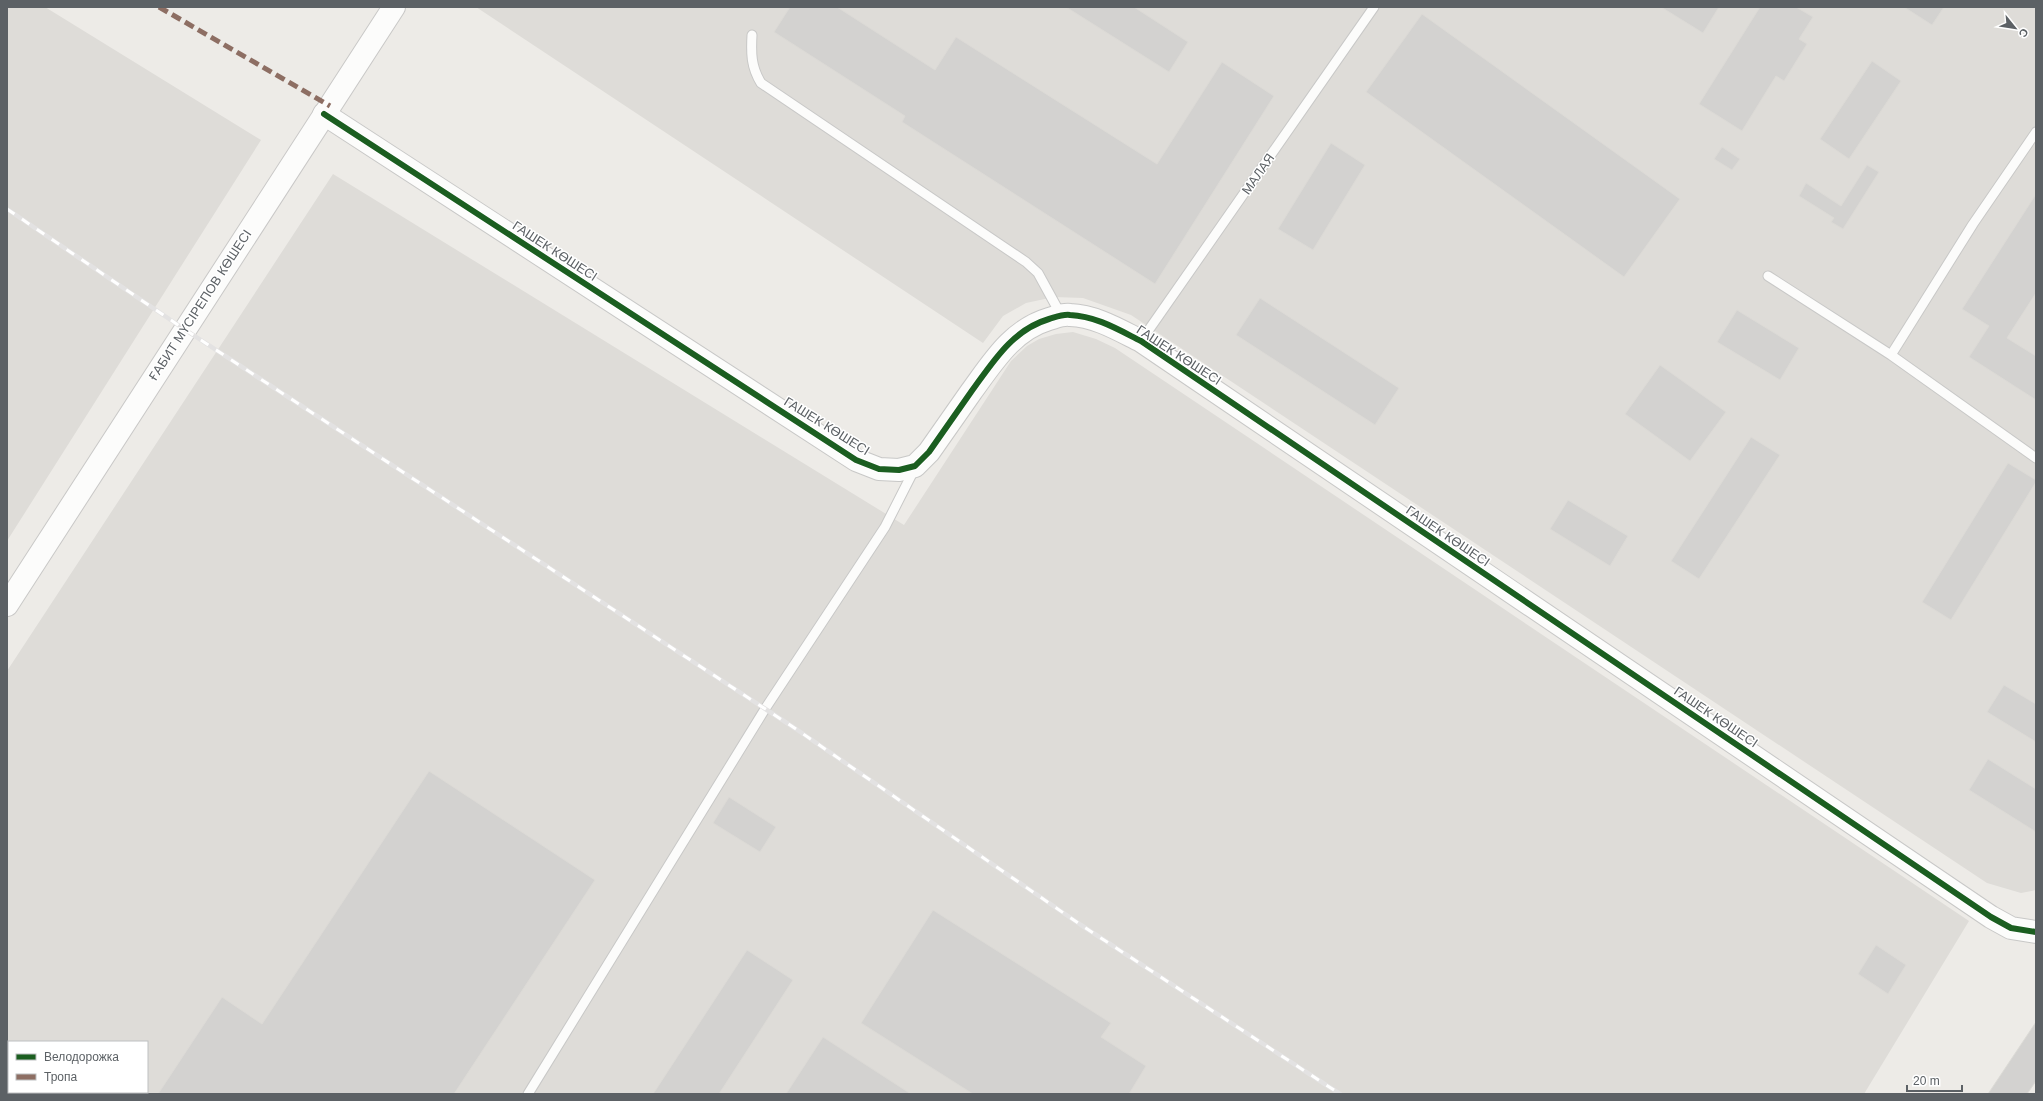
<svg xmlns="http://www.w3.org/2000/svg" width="2043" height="1101" viewBox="0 0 2043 1101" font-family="Helvetica,sans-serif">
  <rect width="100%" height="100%" fill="#edebe7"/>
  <path fill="#dedcd8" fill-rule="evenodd" d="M7 7H45L261 140 7 541Z
    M476 7H2036V890L2021 893 1987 883 1131 315 1083 298 1054 297 1026 303 1003 316 983 343Z
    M333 174 904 525 1011 361 1027 346 1039 339 1056 334 1073 332 1096 339 1115 348 1969 921 1864 1094H7V671ZM9 1042H147V1092H9Z"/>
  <path fill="#d3d2d0" stroke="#dcdad6" d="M790 7H837L935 70 956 37 1157 164 1222 62 1274 96 1155 284 902 122 905 116 774 32Z
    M1066 7H1134L1188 42 1169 72Z
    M1661 7H1719L1703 33Z
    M1760 7H1796L1813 17 1799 39 1807 44 1784 81 1776 76 1742 131 1699 104Z
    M1904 7H1944L1932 25Z
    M1422 14 1680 199 1624 277 1366 92Z
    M1872 61 1901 81 1849 159 1820 139Z
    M1331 143 1365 165 1313 250 1278 229Z
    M1722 147 1740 159 1732 170 1714 159Z
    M1867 165 1879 172 1843 229 1831 222 1834 218 1799 196 1806 183 1841 206Z
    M2036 194V293L2007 338 2036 356V400L1969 357 1989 326 1962 309Z
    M1260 298 1399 388 1375 425 1236 335Z
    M1737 310 1799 348 1780 380 1717 342Z
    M1660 365 1726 412 1690 461 1625 414Z
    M1751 437 1780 455 1699 579 1671 561Z
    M2008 463 2036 480V482L1951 620 1922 602Z
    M1568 500 1628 536 1610 566 1550 529Z
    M2004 685 2036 704V742L1987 712Z
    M1988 759 2036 789V832L1969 790Z
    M429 771 595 880 454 1094H158L222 997 262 1024Z
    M729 797 776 827 760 852 713 823Z
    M933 910 1111 1023 1101 1037 1146 1066 1129 1094H973L861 1023Z
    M1876 945 1906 965 1888 994 1858 974Z
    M747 950 793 980 719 1094H653Z
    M2036 1022V1081L2027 1094H1988Z
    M823 1037 911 1094H786Z"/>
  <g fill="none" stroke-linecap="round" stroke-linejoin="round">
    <defs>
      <path id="service" d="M752 35C751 53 751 67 761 83L1026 262 1038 273 1061 315
        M1768 276 1891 355 2036 458
        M1141 341 1374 7
        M1891 355 1973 224 2036 132
        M528 1094 765 709 885 527 915 468"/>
      <path id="tertiary" d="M324 114 856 460 879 469 899 470 915 466 929 452C943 432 957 412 971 392 993 362 1012 330 1049 319 1056 317 1063 314 1070 315 1096 316 1119 330 1141 341L1991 917 2011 928 2036 932"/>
      <path id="secondary" d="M7 605 394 7"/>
    </defs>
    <use href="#service" stroke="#c8c8c7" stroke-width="11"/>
    <use href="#tertiary" stroke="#c8c8c7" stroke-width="24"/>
    <use href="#secondary" stroke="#c9c8c7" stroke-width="24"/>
    <use href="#service" stroke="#fcfcfb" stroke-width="9"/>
    <use href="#tertiary" stroke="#fcfcfb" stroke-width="22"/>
    <use href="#secondary" stroke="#fcfcfb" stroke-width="22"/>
    <defs>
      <path id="rail" d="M7 209 184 329 796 729 1081 925 1340 1094"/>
    </defs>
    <use href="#rail" stroke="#e3e2e2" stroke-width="4.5"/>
    <use href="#rail" stroke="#fff" stroke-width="3" stroke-dasharray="9" stroke-linecap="butt"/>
    <path stroke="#8d6e63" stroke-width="5" stroke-dasharray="10 5" stroke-linecap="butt" d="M159 7 330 106"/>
    <defs>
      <path id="cycleway" d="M324 114 856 460 879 469 899 470 915 466 929 452C943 432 957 412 971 392 993 362 1012 330 1049 319 1056 317 1063 314 1070 315 1096 316 1119 330 1141 341L1991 917 2011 928 2036 932"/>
    </defs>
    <use href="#cycleway" stroke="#fff" stroke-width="8"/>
    <use href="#cycleway" stroke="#1b5e20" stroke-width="6"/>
  </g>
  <g text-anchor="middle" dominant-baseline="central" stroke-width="3" stroke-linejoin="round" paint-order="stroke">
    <g font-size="13" fill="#5c6165" stroke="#fff">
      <text transform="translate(1258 174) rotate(-55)">МАЛАЯ</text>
      <text transform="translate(555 251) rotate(33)">ГАШЕК КӨШЕСІ</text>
      <text transform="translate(200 305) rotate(-57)">ҒАБИТ МҮСІРЕПОВ КӨШЕСІ</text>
      <text transform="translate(1179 355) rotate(33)">ГАШЕК КӨШЕСІ</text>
      <text transform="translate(827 426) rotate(32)">ГАШЕК КӨШЕСІ</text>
      <text transform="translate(1448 536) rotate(34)">ГАШЕК КӨШЕСІ</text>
      <text transform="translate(1716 717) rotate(34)">ГАШЕК КӨШЕСІ</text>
    </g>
  </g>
  <rect width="2043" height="1101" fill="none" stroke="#5c6165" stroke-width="16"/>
  <rect x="8" y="1041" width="140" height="52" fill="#ffffff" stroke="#bec0c1"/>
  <rect x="16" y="1054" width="20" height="6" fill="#1b5e20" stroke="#bec0c1"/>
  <text x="44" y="1061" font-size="12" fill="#5c6165">Велодорожка</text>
  <rect x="16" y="1074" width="20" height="6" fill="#8d6e63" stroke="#bec0c1"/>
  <text x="44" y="1081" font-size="12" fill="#5c6165">Тропа</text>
  <g transform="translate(2015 28) rotate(120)" stroke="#ffffff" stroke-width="3" paint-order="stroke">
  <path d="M0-3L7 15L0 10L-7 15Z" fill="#5c6165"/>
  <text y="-6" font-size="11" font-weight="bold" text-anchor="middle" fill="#5c6165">С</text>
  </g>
  <path d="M1907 1085v6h55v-6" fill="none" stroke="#5c6165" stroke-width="2"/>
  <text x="1913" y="1085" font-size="12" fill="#5c6165" stroke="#ffffff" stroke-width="3" paint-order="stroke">20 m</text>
</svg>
